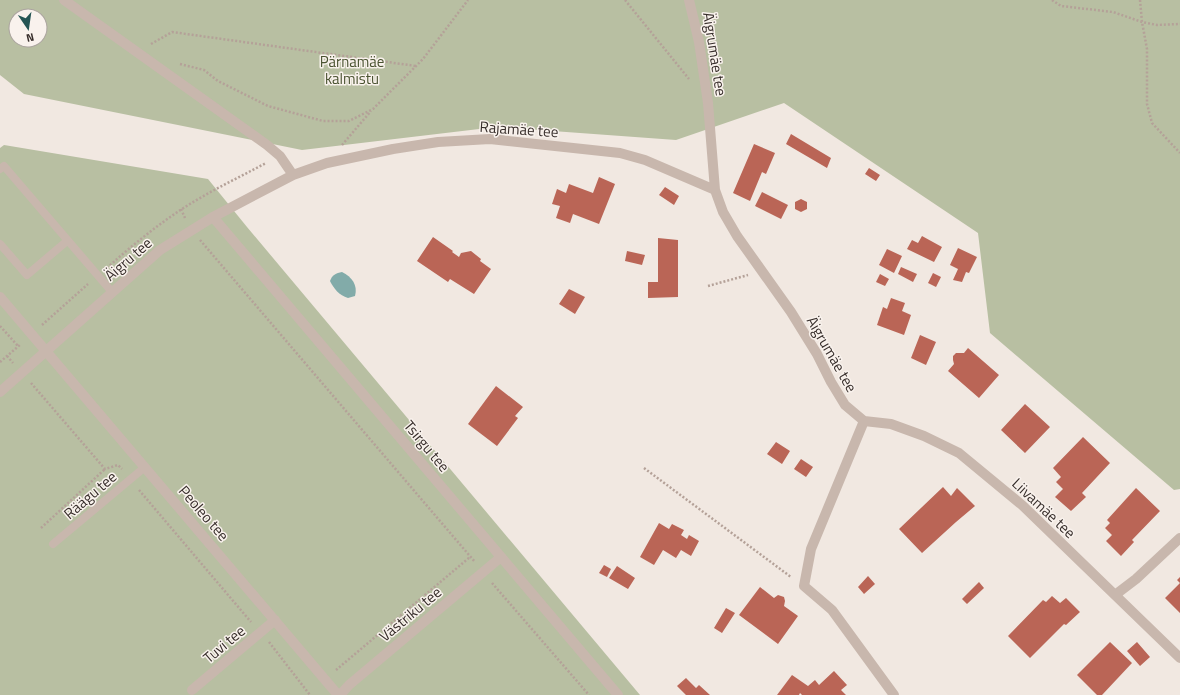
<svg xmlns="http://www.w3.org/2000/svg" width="1180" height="695" viewBox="0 0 1180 695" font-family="'Titillium Web',sans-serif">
  <rect width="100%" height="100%" fill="#f1e8e1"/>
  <path fill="#b8bfa2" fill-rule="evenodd" d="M0 0H1180V489L1174 490 990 333 978 233 784 103 676 140 496 127 302 150 24 94 0 75ZM16 16H40V40H16Z
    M4 145 208 179 247 227 640 695H0V148Z"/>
  <path fill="#82aba9" d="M342 272C352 277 358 285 355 296L348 298C339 295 334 289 330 281 332 275 336 273 342 272Z"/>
  <path fill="#ba6556" d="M791 134 831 158 827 168 786 144Z
    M754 144 775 153 766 174 762 172 750 201 733 193Z
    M869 168 880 175 876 181 865 174Z
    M599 177 615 184 599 224 573 214 570 223 556 218 560 206 552 204 557 189 566 193 569 184 593 193Z
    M665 187 679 196 674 205 659 195Z
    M762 192 788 205 781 219 755 206Z
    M801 199 807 202V209L801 212 795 209V202Z
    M922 236 942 247 934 262 907 249 912 240 918 243Z
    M433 237 453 251 452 252 459 257 461 253 471 251 481 259 480 261 491 269 474 294 450 279 448 282 417 261Z
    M658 238 678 240V297L648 298V282H658Z
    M958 248 977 257 969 273 966 272 962 282 953 280 958 269 950 265Z
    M887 249 902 256 894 273 879 265Z
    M627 251 645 255 642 265 625 261Z
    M901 267 917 274 913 282 898 274Z
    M933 273 941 277 936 287 928 283Z
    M880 274 889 279 885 286 876 282Z
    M569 289 585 297 575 314 559 304Z
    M891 298 905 303 902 311 911 315 904 335 877 325 883 307 887 309Z
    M920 335 936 342 926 365 911 358Z
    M968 348 999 375 979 398 948 371 954 364 953 360V356L956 353H964Z
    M496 386 523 407 515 416 518 418 497 446 468 424Z
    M1025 404 1050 427 1025 453 1001 430Z
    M1083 437 1110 463 1082 493 1086 497 1071 511 1055 497 1063 489 1056 482 1061 477 1053 468Z
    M776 442 790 451 782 464 767 454Z
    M801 459 813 467 806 477 794 469Z
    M943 487 951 496 957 488 975 506 956 522 922 553 899 529Z
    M1136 488 1160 511 1132 540 1134 542 1121 556 1106 541 1112 535 1105 528 1110 523 1107 520Z
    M659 523 669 529 672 524 684 530 681 535 687 539 689 535 699 541 691 556 681 550 676 558 663 550 654 565 640 557Z
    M604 565 611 569 607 577 599 573Z
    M617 566 635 578 628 589 609 578Z
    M868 576 875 584 864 594 858 587Z
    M1180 577V613L1165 598 1180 583 1177 580Z
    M979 582 984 588 967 604 962 599Z
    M760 587 774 598 778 595 784 597 785 601 784 606 798 616 778 644 739 615Z
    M1052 596 1060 603 1066 598 1080 612 1066 625 1064 624 1030 658 1008 636 1043 600 1046 602Z
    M726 608 735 613 722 633 714 628Z
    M1110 642 1132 663 1102 695H1097L1077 675Z
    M1137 642 1150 657 1140 666 1127 651Z
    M834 671 847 685 841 690 846 695H802L800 693 799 695H777L792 675 808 686 815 680 819 685Z
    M686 678 696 688 699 685 710 695H686L677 686Z"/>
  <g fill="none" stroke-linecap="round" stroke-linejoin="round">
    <path stroke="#b4a198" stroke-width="2.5" stroke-dasharray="2 2" stroke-linecap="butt" d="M625 0 689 79
      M1052 0 1061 6 1113 12 1142 22 1157 25 1180 24
      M1140 0 1142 22 1147 49V104L1152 123 1180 153
      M151 44 172 32 416 66
      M180 64 204 70 218 81 268 106 323 121H349L373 109 423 59 468 0
      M342 145 371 111
      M181 209 185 218
      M200 240 475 562
      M107 268C130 247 156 226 182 209 208 192 238 178 266 163
      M708 286 748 275
      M42 325 88 284
      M0 326 18 346
      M7 356 13 363
      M0 362 21 344
      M31 383 105 469 118 465 122 469
      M644 468 791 577
      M139 490 251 622
      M41 528 105 469
      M492 583 589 695
      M269 642 310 695
      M336 670 470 557"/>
    <path stroke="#c8b7ad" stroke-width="8" d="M0 169 4 166 112 292
      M0 244 27 275 67 241
      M53 544 145 467"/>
    <path stroke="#c8b7ad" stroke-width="10" d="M64 0 267 145 280 156 293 175
      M689 0 699 42 708 103 715 190 723 212 737 236 791 312 817 354 831 382 845 405 864 421
      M213 217 618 695
      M0 297 338 695
      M0 392 160 250 213 217 293 175 327 163 393 149 438 142 490 139 620 153 645 160 715 190
      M864 421 891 424 924 436 959 453 1022 505 1180 658
      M864 421 811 549 804 586 832 610 894 695
      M1115 595 1136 579 1180 538
      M192 690 275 620
      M340 695 349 685 501 557"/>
  </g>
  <g text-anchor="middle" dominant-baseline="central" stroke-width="3" stroke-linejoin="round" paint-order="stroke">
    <g font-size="15" fill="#372e2b" stroke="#f9f2ed">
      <text transform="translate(715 54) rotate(81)">Äigrumäe tee</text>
      <text transform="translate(519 129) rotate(4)">Rajamäe tee</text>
      <text transform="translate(128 259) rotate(-41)">Äigru tee</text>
      <text transform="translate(832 354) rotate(60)">Äigrumäe tee</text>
      <text transform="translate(427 446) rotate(50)">Tsirgu tee</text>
      <text transform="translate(90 495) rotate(-41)">Räägu tee</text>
      <text transform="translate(1044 508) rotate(43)">Liivamäe tee</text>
      <text transform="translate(204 513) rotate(49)">Peoleo tee</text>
      <text transform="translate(410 614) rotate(-40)">Västriku tee</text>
      <text transform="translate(224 644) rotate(-40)">Tuvi tee</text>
    </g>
    <g font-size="15" fill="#4a5331" stroke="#f9f2ed">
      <text x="352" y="61">Pärnamäe<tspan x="352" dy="17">kalmistu</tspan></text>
    </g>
  </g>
  <g transform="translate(28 28) rotate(167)"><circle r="19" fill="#f9f2ed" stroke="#aba49f"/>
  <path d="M0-3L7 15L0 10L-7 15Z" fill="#255554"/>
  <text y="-6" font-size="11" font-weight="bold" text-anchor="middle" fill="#372e2b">N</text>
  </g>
</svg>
